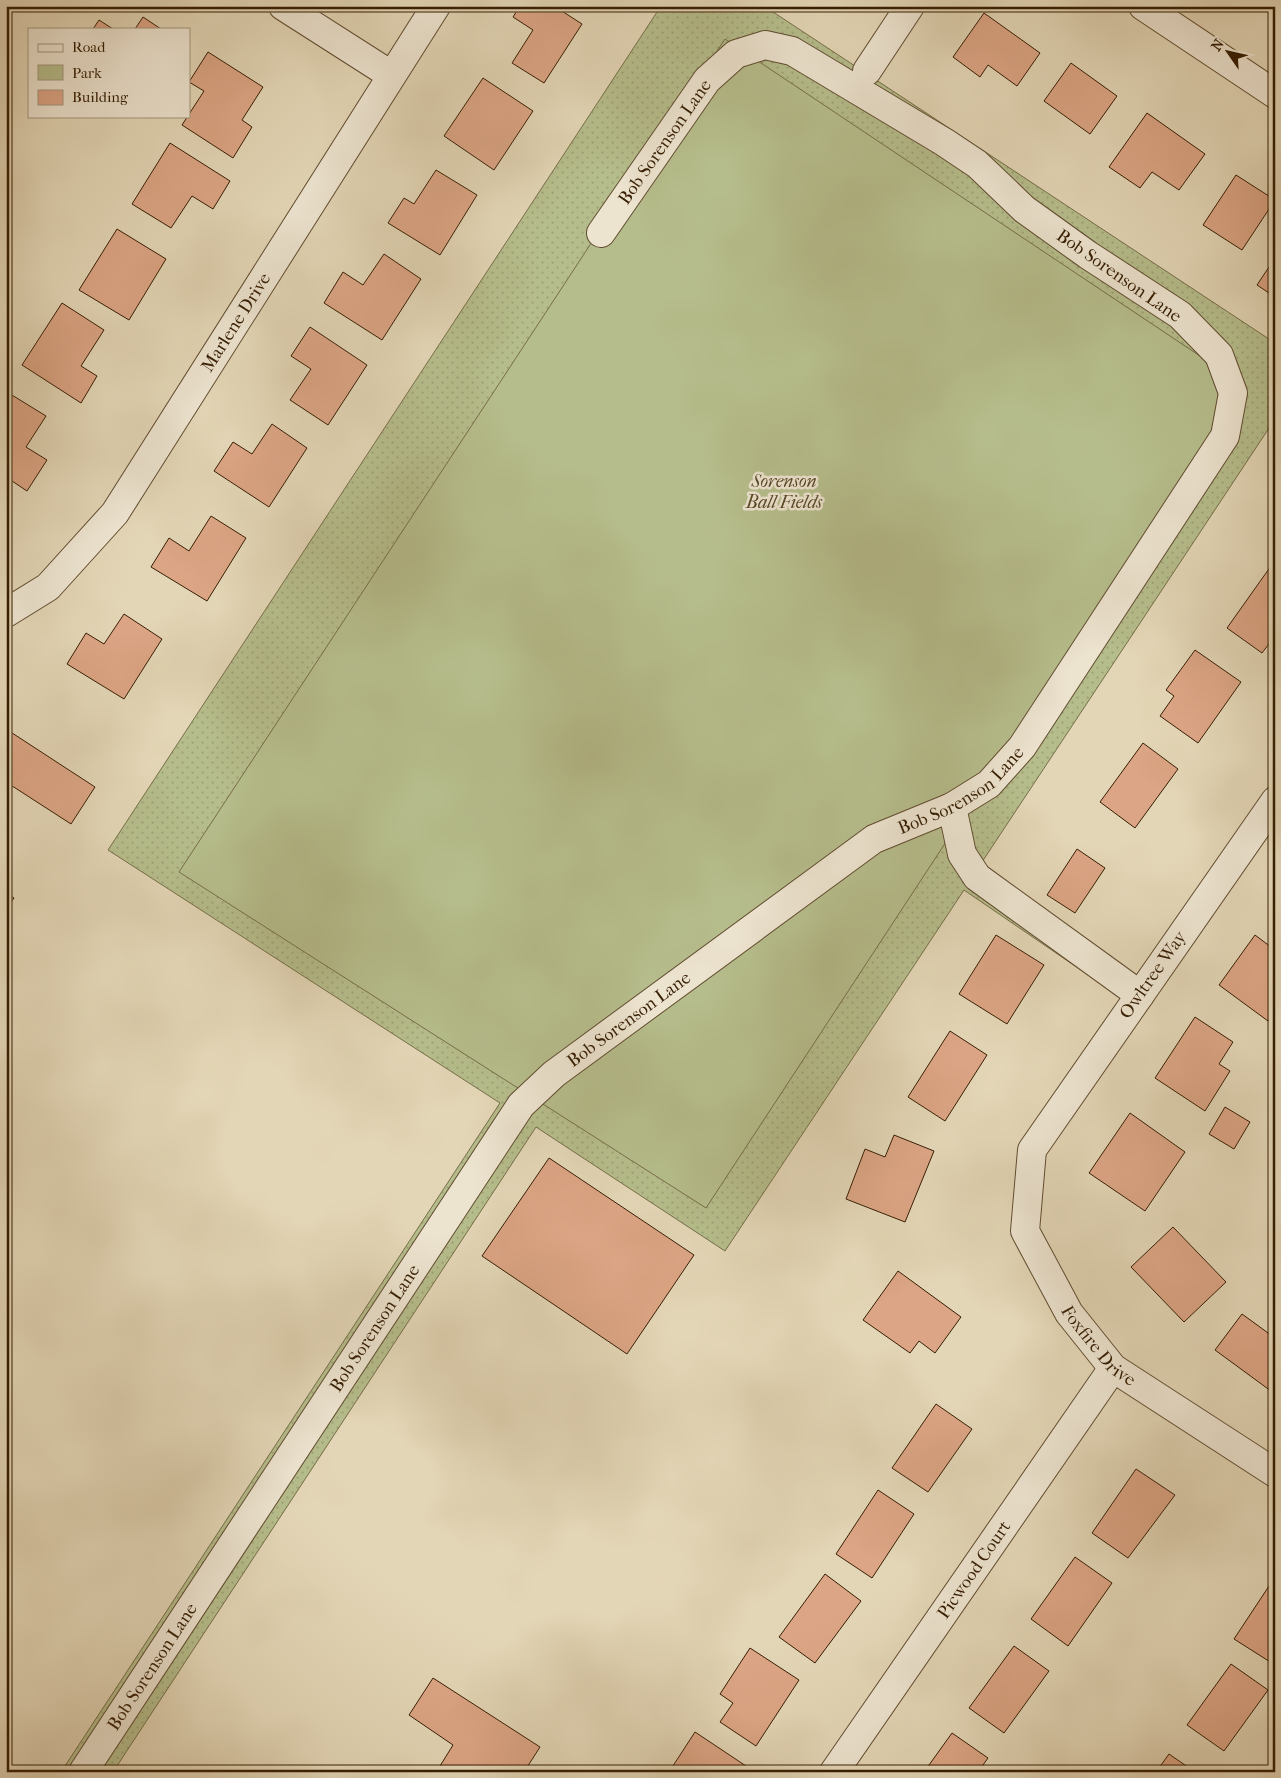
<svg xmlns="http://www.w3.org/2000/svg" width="1281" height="1778" viewBox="0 0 1281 1778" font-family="'IM FELL French Canon',serif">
  <defs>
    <pattern id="green-dots" width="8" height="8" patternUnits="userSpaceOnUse" patternTransform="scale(1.25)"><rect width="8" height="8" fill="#b6bd8c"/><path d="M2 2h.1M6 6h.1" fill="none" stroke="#9da277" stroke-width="1.8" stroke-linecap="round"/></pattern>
  </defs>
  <rect width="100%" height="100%" fill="#e3d6b6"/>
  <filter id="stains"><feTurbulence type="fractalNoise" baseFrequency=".004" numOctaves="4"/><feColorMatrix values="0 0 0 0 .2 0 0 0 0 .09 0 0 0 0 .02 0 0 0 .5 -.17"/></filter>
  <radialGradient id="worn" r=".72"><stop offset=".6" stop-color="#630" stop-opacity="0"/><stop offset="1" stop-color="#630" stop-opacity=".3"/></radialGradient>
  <path fill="url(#green-dots)" stroke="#766e48" d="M661 6H764L1275 343V419L980 865 1111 957 1094 979 964 890 725 1251 536 1127 113 1772H61L500 1103 108 850Z"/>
  <path fill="#b6bd8c" stroke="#766e48" d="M725 39 1245 386 706 1208 179 872Z"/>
  <path fill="#dca585" stroke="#361e03" d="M520 6H554L582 24 544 83 512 63 533 30 513 17Z
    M984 13 1040 53 1017 86 988 65 980 77 953 57Z
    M143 17 161 29H135Z
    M99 20 113 29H93Z
    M208 52 263 87 242 120 252 127 233 158 182 125 204 91 189 82Z
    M1071 63 1117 96 1090 134 1044 101Z
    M483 78 533 111 494 170 444 136Z
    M1147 113 1205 154 1179 190 1152 172 1140 188 1109 167Z
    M170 143 230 181 213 209 192 196 171 228 132 204Z
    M436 170 477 195 440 255 388 223 404 198 414 204Z
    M1236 175 1275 200 1242 250 1203 225Z
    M117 229 166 259 129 320 79 290Z
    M384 254 421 279 382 340 324 303 343 272 363 285Z
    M1275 258V297L1257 285Z
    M62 303 104 330 81 366 97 376 81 403 22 365Z
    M310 327 367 365 328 425 290 400 311 369 291 356Z
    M7 392 46 416 26 447 47 460 27 491 6 477Z
    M272 424 307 448 269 507 214 471 233 442 252 454Z
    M211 516 246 538 207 601 151 567 169 538 189 551Z
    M1271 566 1275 569V636L1262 653 1227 628Z
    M124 614 162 639 124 699 67 664 86 633 104 644Z
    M1195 650 1241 682 1198 743 1160 716 1174 696 1166 690Z
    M6 729 95 787 71 824 6 782Z
    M1143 743 1178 769 1135 828 1100 802Z
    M1077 849 1105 868 1075 913 1047 895Z
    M6 893 14 898 6 910Z
    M996 935 1044 965 1007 1024 959 994Z
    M1255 935 1275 950V1011L1268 1021 1219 985Z
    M1195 1017 1233 1042 1219 1064 1230 1071 1205 1111 1155 1078Z
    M950 1031 987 1055 945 1121 908 1097Z
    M1225 1107 1250 1122 1234 1149 1209 1134Z
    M1130 1113 1185 1152 1145 1211 1089 1173Z
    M894 1135 934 1151 905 1222 846 1199 865 1149 885 1157Z
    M549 1158 694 1255 627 1354 482 1256Z
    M1173 1227 1226 1282 1184 1322 1131 1267Z
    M898 1271 961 1317 935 1353 919 1341 910 1353 863 1320Z
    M1242 1314 1275 1338V1394L1215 1350Z
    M936 1404 972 1429 928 1492 892 1468Z
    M1136 1469 1175 1495 1128 1558 1092 1533Z
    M878 1490 914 1514 872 1578 836 1554Z
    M1075 1557 1112 1583 1068 1646 1031 1619Z
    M825 1574 861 1601 815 1663 779 1637Z
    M1275 1577V1665L1234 1639Z
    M1014 1646 1049 1671 1004 1733 969 1708Z
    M750 1648 799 1680 756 1746 720 1722 733 1703 720 1694Z
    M1231 1664 1268 1690 1224 1751 1187 1725Z
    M433 1678 540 1747 524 1772H449L440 1766 453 1745 409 1715Z
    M695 1732 746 1766 742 1772H669Z
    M952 1733 988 1758 978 1772H924Z
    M1169 1754 1195 1772H1156Z"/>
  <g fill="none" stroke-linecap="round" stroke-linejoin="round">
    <defs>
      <g id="minor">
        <path d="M283 6 391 75"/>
        <path d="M1143 6 1275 94"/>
        <path d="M867 71 910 6"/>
        <path id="s1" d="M6 613 48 587 115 513 436 6"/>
        <path id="s2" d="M1275 801 1032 1150 1025 1231 1069 1313 1113 1368 1275 1473"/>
        <path d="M952 807 962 854 977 877 1140 995"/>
        <path id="s3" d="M83 1772 521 1105 554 1074 874 839 952 807 989 784 1022 747 1225 436 1233 393 1219 355 1180 315 1088 255 1024 209 977 164 944 142 792 51 765 45 736 54 707 80 601 233"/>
        <path id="s4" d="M834 1772 1113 1368"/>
      </g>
    </defs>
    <use href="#minor" stroke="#614c30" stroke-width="30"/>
    <use href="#minor" stroke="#ede4d0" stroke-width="28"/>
  </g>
  <g text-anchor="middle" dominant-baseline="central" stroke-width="5" stroke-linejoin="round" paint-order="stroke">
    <g font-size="18" fill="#361e03" stroke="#ede4d0">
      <text transform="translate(665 142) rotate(-55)">Bob Sorenson Lane</text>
      <text transform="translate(1119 276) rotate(35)">Bob Sorenson Lane</text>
      <text stroke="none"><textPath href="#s1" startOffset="375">Marlene Drive</textPath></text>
      <text stroke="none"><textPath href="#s3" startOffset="1341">Bob Sorenson Lane</textPath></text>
      <text transform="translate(1153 975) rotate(-55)">Owltree Way</text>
      <text stroke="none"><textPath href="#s3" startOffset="936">Bob Sorenson Lane</textPath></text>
      <text stroke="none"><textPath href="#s3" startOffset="531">Bob Sorenson Lane</textPath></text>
      <text stroke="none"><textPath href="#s2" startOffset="644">Foxfire Drive</textPath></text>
      <text stroke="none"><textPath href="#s4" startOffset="246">Picwood Court</textPath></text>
      <text stroke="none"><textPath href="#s3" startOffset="126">Bob Sorenson Lane</textPath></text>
    </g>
    <g font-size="18" font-style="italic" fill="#564625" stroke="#ede4d0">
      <text x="784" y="481">Sorenson<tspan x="784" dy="21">Ball Fields</tspan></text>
    </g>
  </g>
  <rect width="1281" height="1778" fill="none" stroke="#e3d6b6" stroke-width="25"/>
  <rect x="8" y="8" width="1266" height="1763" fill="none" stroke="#361e03" stroke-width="2.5"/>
  <rect x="12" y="12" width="1256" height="1753" fill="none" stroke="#361e03"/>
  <rect x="28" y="28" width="162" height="90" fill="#ede4d0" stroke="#a4957e"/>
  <rect x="38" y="44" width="25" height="8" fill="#ede4d0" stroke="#a4957e"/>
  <text x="72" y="52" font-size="15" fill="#361e03">Road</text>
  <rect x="38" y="65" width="25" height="15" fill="#b6bd8c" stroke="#a4957e"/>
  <text x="72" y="78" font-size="15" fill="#361e03">Park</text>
  <rect x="38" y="90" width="25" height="15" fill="#dca585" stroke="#a4957e"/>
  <text x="72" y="102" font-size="15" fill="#361e03">Building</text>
  <g transform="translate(1228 52) rotate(304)" stroke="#ede4d0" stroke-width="4" paint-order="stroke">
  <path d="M0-4L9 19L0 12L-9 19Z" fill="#361e03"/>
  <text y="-8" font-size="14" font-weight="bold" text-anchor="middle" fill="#361e03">N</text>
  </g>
  <rect width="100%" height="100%" filter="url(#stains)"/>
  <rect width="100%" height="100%" fill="url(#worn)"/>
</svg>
